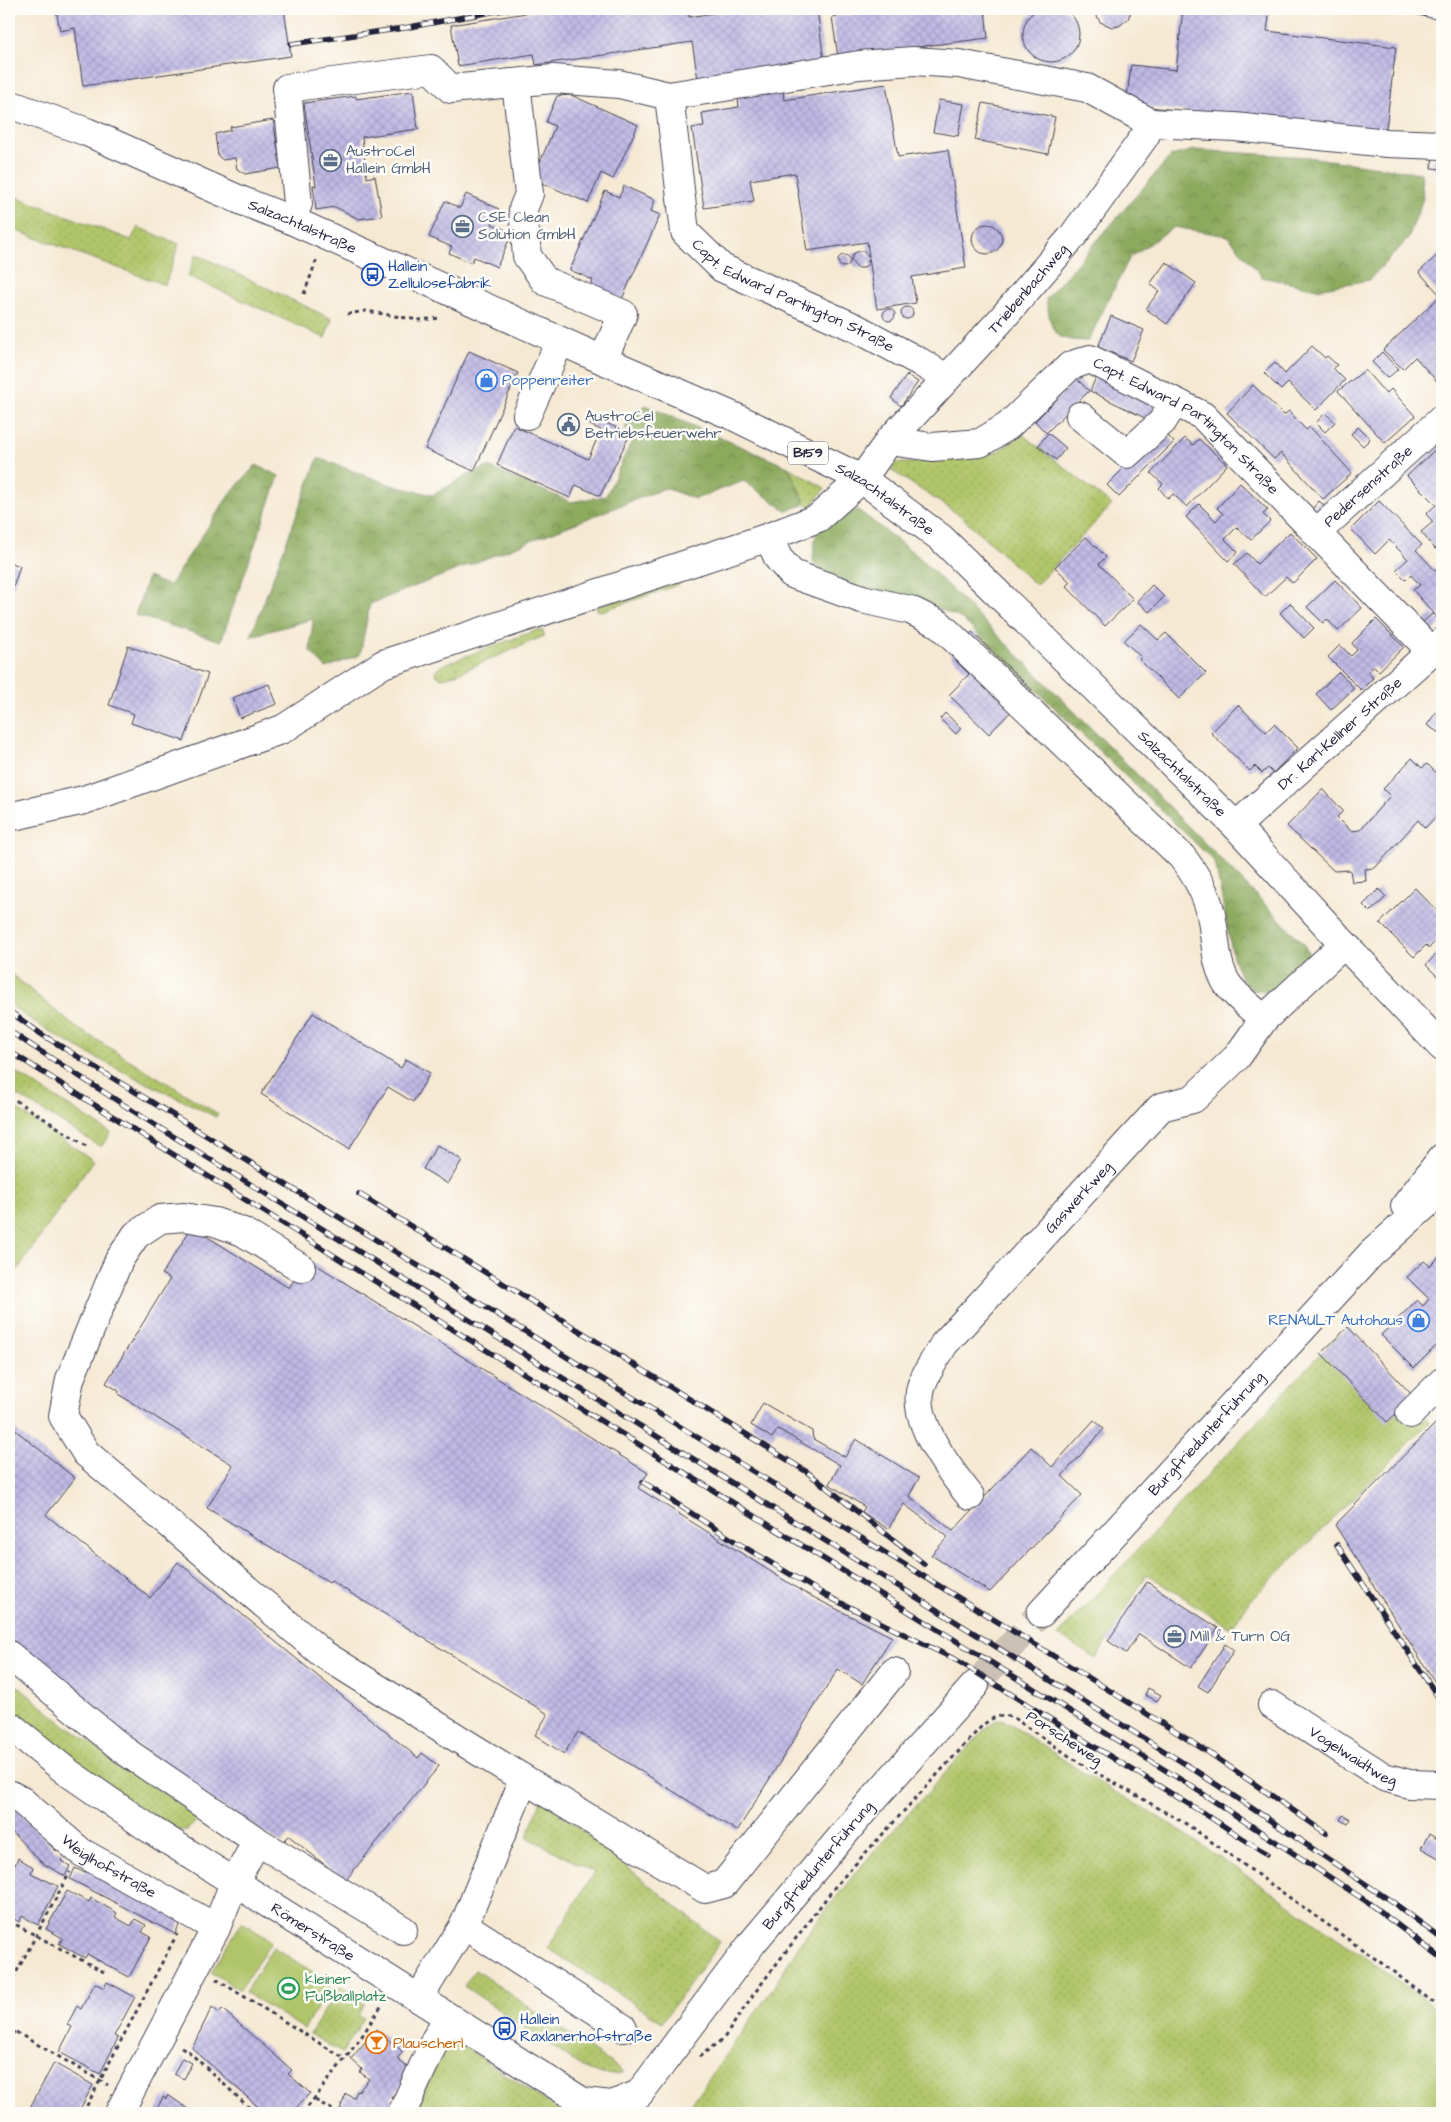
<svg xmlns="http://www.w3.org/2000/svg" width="1451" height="2122" viewBox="0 0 1451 2122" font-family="'Architects Daughter',sans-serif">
  <defs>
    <pattern id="grass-dots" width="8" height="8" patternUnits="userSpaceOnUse" patternTransform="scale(1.25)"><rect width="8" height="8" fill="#b0c569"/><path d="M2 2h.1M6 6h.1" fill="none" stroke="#97a95c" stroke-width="1.8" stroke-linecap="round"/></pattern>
    <pattern id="forest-crowns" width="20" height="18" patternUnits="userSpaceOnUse" patternTransform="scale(1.25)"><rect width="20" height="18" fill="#8caa5d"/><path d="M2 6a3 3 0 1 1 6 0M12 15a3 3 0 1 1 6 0" fill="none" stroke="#728a4e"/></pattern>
    <pattern id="building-cross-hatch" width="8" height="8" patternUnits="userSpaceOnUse" patternTransform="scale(1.25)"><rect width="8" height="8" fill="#c0b9e5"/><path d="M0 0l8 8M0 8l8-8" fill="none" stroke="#a59fc5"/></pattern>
  </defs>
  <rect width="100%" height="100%" fill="#fdfcf7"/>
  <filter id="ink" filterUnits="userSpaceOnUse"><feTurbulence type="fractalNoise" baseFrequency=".02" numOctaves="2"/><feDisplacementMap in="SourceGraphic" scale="10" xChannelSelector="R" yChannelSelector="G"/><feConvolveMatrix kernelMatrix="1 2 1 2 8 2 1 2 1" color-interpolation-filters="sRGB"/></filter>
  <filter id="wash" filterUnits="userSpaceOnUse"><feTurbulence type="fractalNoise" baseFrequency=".0096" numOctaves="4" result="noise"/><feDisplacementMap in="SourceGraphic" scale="20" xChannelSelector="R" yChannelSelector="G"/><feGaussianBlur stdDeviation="1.12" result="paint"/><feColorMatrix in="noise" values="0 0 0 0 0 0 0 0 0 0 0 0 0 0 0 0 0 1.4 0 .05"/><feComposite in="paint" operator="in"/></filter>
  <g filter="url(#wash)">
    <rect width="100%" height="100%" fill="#f5e9d3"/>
    <path fill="url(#grass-dots)" stroke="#697452" d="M9 194 131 240 138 227 179 244 165 285 9 228Z
      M196 254 332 319 325 338 188 276Z
      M1023 435 1112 505 1036 585 961 516 891 470 896 463H910L994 453Z
      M788 467 825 488 810 508 806 504Z
      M682 576 683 580 678 585 602 611 597 610 596 607Z
      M537 630 543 631 544 636 451 676 442 678 436 675 435 671 442 665Z
      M9 972 74 1026 218 1114 216 1117C149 1083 68 1049 9 1004Z
      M9 1068 111 1133 101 1147 9 1090Z
      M9 1104 93 1160 16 1272 9 1310Z
      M1339 1334 1430 1422 1252 1599 1231 1628 1147 1574 1096 1659 1058 1635Z
      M9 1679 65 1725 200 1818 187 1830 173 1831 68 1759 9 1713Z
      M1002 1719 1090 1777 1170 1824 1302 1913 1418 1995 1442 2014V2113H685L771 1991 801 1942 856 1872 983 1731 995 1721Z
      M542 1798 720 1942 662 2022 548 1948 594 1872 527 1837Z
      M475 1970 624 2072C609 2077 599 2074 585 2069L464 1986Z
      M340 1986 366 2002 358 2015 364 2018 342 2053 310 2034Z
      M449 2036 563 2113H415Z"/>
    <path fill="url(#forest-crowns)" stroke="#57664c" d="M1194 150 1308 157 1421 173 1423 198 1408 239 1369 280 1317 289 1262 277 1228 236 1174 227 1130 257 1088 341C1050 340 1053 333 1046 299L1171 156Z
      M645 405 788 467 806 504 787 511 744 481 695 499 665 488 370 604 360 655 326 668 310 651 313 619 251 636 318 458 394 486 433 495 466 476 488 467 571 502 606 496 635 434 625 428Z
      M256 465 279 476 221 641 135 615 148 577 169 586 229 495Z
      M858 510 919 557 1114 751 1303 943 1310 956 1307 962 1275 989 1267 991 1252 990 1241 978 1233 957 1215 862 962 619 922 601 847 584 822 572 813 561C814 523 822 518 858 510Z"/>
    <path fill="#b0c569" stroke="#697452" d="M242 1922 271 1941 240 1990 211 1972Z
      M273 1947 332 1984 304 2029 245 1992Z"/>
    <g id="blocks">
      <path fill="url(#building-cross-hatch)" d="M1023 34a28 28 0 1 1 56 0a28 28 0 1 1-56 0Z
        M56 9H284L291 56 83 86 75 28 60 31Z
        M551 9H687L689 17 726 11V9H817L824 61 781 68 784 100 886 84 898 157 948 150 966 268 912 277 916 303 877 309 869 258 867 265 863 268H857L851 261 853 254 859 251H864L869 257 867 242 807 251 795 173 750 180 754 201 704 208 692 128 704 126 702 113 739 107 735 74 698 79 692 42 536 65 534 54 458 66 451 25Z
        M891 9H985L988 38 838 57 832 17Z
        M1093 9H1132L1128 19 1119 26 1112 27 1100 22Z
        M1183 9H1270L1267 31 1396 47 1385 136 1126 104 1131 65 1176 70Z
        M413 91 418 129 362 137 367 178 375 176 382 216 359 219 335 207 316 210 313 185 316 186 304 103 356 96V99Z
        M571 95 638 125 613 179 601 173 588 203 533 179 555 126 546 122 557 96Z
        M939 100 964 104 958 136 933 132Z
        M983 103 1055 117 1048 154 975 140Z
        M273 120 281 168 245 174 237 169 235 158 223 160 218 156 215 134 231 130 230 127Z
        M1433 158 1442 159 1441 169 1431 168Z
        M624 186 655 200 651 211 660 215 622 299 591 285 593 280 570 270 605 191 619 197Z
        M466 194 499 209 492 224 512 233 497 267 474 257 471 263 449 253 452 247 429 237 445 201 460 208Z
        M972 239a15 15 0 1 1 30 0a15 15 0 1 1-30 0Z
        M1442 251V295L1441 296 1419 272Z
        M838 261a6 6 0 1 1 12 0a6 6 0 1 1-12 0Z
        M1166 262 1196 283 1167 324 1146 309 1159 291 1150 284Z
        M9 291 15 293 9 310Z
        M1439 297 1442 300V322L1439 325 1442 329V387L1415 357 1403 369 1383 350Z
        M901 313a6 6 0 1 1 12 0a6 6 0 1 1-12 0Z
        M883 315a6 6 0 1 1 12 0a6 6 0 1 1-12 0Z
        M1111 316 1144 330 1131 361 1098 347Z
        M1312 346 1325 358 1327 356 1337 365 1333 368 1345 380 1316 410 1288 383 1281 390 1264 373 1275 363 1285 374Z
        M469 351 518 373 474 471 425 449Z
        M1382 352 1398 369 1388 378 1372 362Z
        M1365 370 1386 394 1391 389 1415 416 1385 443 1338 391Z
        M907 375 918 382 901 406 891 398Z
        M1097 375 1161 408 1153 422 1090 391Z
        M1077 379 1089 391 1046 433 1035 421Z
        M1253 385 1284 415 1289 411 1306 430 1310 427 1352 473 1323 499 1281 453 1274 459 1227 413Z
        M1325 413 1335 422 1325 432 1316 423Z
        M594 417 630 434 600 496 576 485 570 498 497 465 514 426 588 459 601 430 590 425Z
        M1358 427 1370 439 1363 446 1351 434Z
        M1162 430 1174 442 1119 497 1107 485Z
        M1048 433 1066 448 1056 460 1038 446Z
        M1185 438 1193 445 1199 439 1227 465 1187 507 1173 494 1168 499 1159 488 1163 484 1151 473Z
        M1441 444 1442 445V543L1435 549 1421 532 1433 522 1426 514 1436 505 1407 476Z
        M1240 483 1268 510 1263 514 1270 521 1251 540 1237 527 1225 539 1238 552 1228 561 1186 517 1199 504 1216 521 1223 514 1217 508Z
        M1319 501 1327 508 1320 516 1312 509Z
        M1379 501 1422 545 1416 550 1435 570 1442 565V613L1437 617 1413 590 1420 585 1411 575 1406 580 1396 570 1408 559 1389 540 1375 554 1351 529Z
        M1290 532 1317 559 1293 583 1286 577 1265 597 1234 564 1247 553 1257 564Z
        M1086 537 1106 557 1099 564 1133 599 1105 626 1066 586 1070 582 1055 567Z
        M9 562 20 566 9 600Z
        M1335 580 1362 608 1338 631 1327 619 1323 623 1307 607Z
        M1152 585 1164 597 1149 612 1137 601Z
        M1290 603 1314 628 1304 638 1280 613Z
        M1432 614 1441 623 1433 632 1423 622Z
        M1376 619 1404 647 1379 671 1374 666 1368 672 1373 678 1361 690 1328 657 1340 645 1351 656 1357 650 1352 643Z
        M1141 624 1158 640 1166 633 1206 673 1179 699 1139 659 1141 657 1124 641Z
        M972 632 1032 690 989 734 949 695 969 674 950 655Z
        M128 646 208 674 184 741 131 723 134 714 109 705Z
        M1339 672 1354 688 1331 710 1316 694Z
        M269 684 277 704 240 718 232 698Z
        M1442 704V735L1427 725Z
        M1238 705 1266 732 1274 724 1298 748 1273 773 1268 768 1262 773 1255 766 1250 771 1211 733Z
        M945 713 961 728 956 734 940 719Z
        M1412 758 1422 768 1427 764 1442 778V810L1425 828 1418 820 1375 868 1365 869 1366 881 1352 882 1350 870 1334 871 1287 826 1323 789 1343 811 1337 817 1351 831 1360 830 1390 796 1383 789Z
        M1415 888 1442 916V935L1429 948 1426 945 1414 957 1380 923Z
        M1379 889 1386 897 1370 912 1363 905Z
        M1442 948V981L1426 965Z
        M313 1013 401 1068 406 1059 430 1073 413 1102 388 1087 349 1149 261 1094Z
        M437 1145 462 1160 448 1184 423 1169Z
        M192 1227 289 1288 307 1259 648 1473 638 1488 803 1592 892 1637 862 1684 838 1669 737 1831 578 1732 564 1754 535 1735 548 1714 331 1581 329 1583 207 1508 233 1465 118 1394 119 1391 106 1383 170 1279 162 1274Z
        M1442 1254V1340L1414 1368 1381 1335 1417 1300 1423 1306 1429 1299 1407 1277 1424 1261 1430 1266Z
        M1348 1327 1414 1397 1387 1422 1321 1353Z
        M763 1403 812 1431 813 1439 845 1457 856 1439 919 1478 909 1496 953 1531 1031 1447 1052 1467 1094 1420 1104 1429 1062 1476 1082 1495 990 1592 931 1555 948 1537 904 1504 888 1529 862 1512 865 1507 829 1484 840 1465 778 1429 772 1438 751 1425Z
        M1442 1417V1693L1335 1525Z
        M9 1425 75 1478 46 1515 150 1598 178 1562 418 1758 422 1753 439 1766 345 1881 289 1836 282 1843 183 1782 9 1641Z
        M1147 1582 1218 1628 1191 1668 1139 1634 1126 1653 1108 1641Z
        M1225 1644 1234 1650 1208 1692 1198 1686Z
        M1148 1688 1161 1695 1157 1701 1145 1695Z
        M9 1806 17 1810 55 1850 64 1854 61 1861 70 1866 65 1876 42 1863 9 1829Z
        M1343 1815 1351 1819 1348 1824 1340 1820Z
        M1429 1834 1442 1842V1860L1421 1848Z
        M18 1858 33 1867 31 1873 58 1886 38 1925 22 1916 19 1922 9 1916V1862L15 1865Z
        M89 1867 183 1917 175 1934 70 1879 75 1868 85 1873Z
        M67 1891 89 1902 91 1898 117 1913 115 1917 131 1926 135 1919 146 1925 142 1932 151 1937 129 1977 87 1954 85 1958 59 1944 63 1938 46 1929Z
        M107 1982 135 1997 114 2036 118 2038 100 2074 59 2052 72 2027 67 2025 77 2006 81 2009 95 1983 104 1988Z
        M212 2007 219 2013 222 2009 292 2070 288 2074 310 2093 291 2113H265L192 2048Z
        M376 2029 403 2052 397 2059 413 2072 391 2098 395 2101 389 2113H346L347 2111 340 2109 346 2094 354 2098 357 2091 358 2092 369 2079 360 2072 362 2069 351 2059Z
        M182 2058 192 2063 184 2079 174 2074Z
        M54 2063 93 2085 78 2113H27Z
        M168 2095 194 2113H155L163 2097 166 2099Z"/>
    </g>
  </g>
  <g filter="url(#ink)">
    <use href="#blocks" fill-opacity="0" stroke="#424052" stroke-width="1"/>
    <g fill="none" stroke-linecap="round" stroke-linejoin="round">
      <path stroke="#cbc1b5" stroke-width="28" stroke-dasharray="28 14" stroke-linecap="butt" d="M975 1685 1041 1613"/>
      <defs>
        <g id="minor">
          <path d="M516 83 529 194 523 209 527 256 545 281 623 314 603 360"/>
          <path id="s1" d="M669 96 685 232 722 268 856 328 920 362 946 378"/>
          <path d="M291 220 298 204 287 88 431 69 451 89 553 79 619 84 669 96 859 65 913 61 959 64 1087 88 1151 123 1235 127 1387 143 1442 145"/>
          <path d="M527 415 560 341"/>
          <path d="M1080 416 1127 454 1162 422 1175 402"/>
          <path id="s2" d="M889 441 1000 321 1073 236 1145 136 1151 123"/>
          <path id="s3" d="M1316 533 1442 419"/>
          <path d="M769 537 778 558 792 574 862 599 910 610 939 624 1182 857C1193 871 1202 885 1208 903 1217 929 1212 961 1228 985 1238 998 1252 1009 1264 1019"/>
          <path id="s4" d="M9 817 84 800 283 729 383 664 769 537 818 518 862 479 889 441 932 447 980 443 1008 426 1070 366 1090 359 1203 416 1432 652"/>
          <path id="s5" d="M1236 826 1442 642"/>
          <path d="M1405 1206 1442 1158"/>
          <path d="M301 1268 243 1232 215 1222 184 1217 160 1219 136 1235 119 1260 70 1379 63 1416 86 1453 323 1654 478 1751 705 1889 724 1884 894 1672"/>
          <path d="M1410 1414 1442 1382"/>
          <path id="s6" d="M970 1496C950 1471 909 1419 922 1384 927 1370 937 1357 944 1344L1161 1107 1193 1099 1237 1057 1264 1019 1344 944"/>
          <path id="s7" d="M1041 1613 1371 1254 1442 1190"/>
          <path d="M9 1655 125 1751 257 1841"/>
          <path id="s8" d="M1272 1705 1384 1777 1409 1784 1442 1785"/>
          <path id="s9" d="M9 1725 66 1771 150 1829 583 2102 612 2105 639 2094 753 1942 875 1797 975 1685"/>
          <path id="s10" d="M9 1794 22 1801 81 1852 216 1928"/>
          <path d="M464 1925 623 2028"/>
          <path d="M419 1998 464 1925 524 1779"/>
          <path d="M119 2113 216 1928 235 1881 257 1841 403 1930"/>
          <path d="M402 2113 435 2040 448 2017"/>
        </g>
        <g id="major">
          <path id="s11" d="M9 104 87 132 240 200 291 220 603 360 735 417 862 479 941 538 1236 826 1344 944 1442 1047"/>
        </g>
      </defs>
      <use href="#minor" stroke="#424052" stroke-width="30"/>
      <use href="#major" stroke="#424052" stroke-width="30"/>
      <path stroke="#424052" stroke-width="3" stroke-dasharray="4 4" stroke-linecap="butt" d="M304 294 317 259
        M347 314 366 311 418 320 442 318
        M9 1096 88 1147
        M9 1921 104 1972
        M216 1979 345 2059
        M9 1986 70 1872
        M9 2028 108 2085
        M9 2042 14 2031
        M181 2047 187 2050 255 2113
        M699 2057 724 2038 753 1995 837 1884 980 1728C990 1718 997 1715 1011 1716L1078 1762 1188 1825 1391 1970 1442 2009
        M315 2100 338 2113
        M83 2113 177 1934
        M303 2113 360 2039 382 2005"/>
      <use href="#minor" stroke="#fff" stroke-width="28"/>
      <use href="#major" stroke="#fff" stroke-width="28"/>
      <defs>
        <path id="rail" d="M1404 9 1442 18
          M291 44 404 28 508 9
          M9 1011 41 1034 1099 1684 1208 1752 1326 1833
          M9 1031 155 1125 1190 1767 1394 1903 1442 1939
          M9 1051 360 1272 1191 1786 1366 1901 1442 1959
          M359 1194 807 1472 924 1564
          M643 1482 736 1542 825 1595 958 1661 1090 1744 1205 1814 1267 1854
          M1337 1545 1442 1703"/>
      </defs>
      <use href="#rail" stroke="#22223b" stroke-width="5.5"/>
      <use href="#rail" stroke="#fdfcf7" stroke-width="4" stroke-dasharray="11" stroke-linecap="butt"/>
    </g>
  </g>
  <defs>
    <symbol id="office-ring" viewBox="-11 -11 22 22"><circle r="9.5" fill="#fdfcf7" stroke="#5c6f8a" stroke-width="1.5"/><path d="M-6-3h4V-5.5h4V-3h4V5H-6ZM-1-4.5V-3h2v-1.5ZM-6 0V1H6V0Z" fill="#5c6f8a"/></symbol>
    <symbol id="bus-ring" viewBox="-11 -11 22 22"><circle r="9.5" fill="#fdfcf7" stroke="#1a4fb4" stroke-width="1.5"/><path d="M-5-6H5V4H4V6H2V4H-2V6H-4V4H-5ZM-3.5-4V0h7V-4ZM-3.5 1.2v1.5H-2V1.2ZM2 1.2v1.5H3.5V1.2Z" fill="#1a4fb4"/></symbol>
    <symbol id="shop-ring" viewBox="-11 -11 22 22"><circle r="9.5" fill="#fdfcf7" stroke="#3f7fe0" stroke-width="1.5"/><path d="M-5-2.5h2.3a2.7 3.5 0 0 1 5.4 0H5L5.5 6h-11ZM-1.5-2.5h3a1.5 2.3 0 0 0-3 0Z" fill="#3f7fe0"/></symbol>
    <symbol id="civic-ring" viewBox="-11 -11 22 22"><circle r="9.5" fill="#fdfcf7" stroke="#5c6f8a" stroke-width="1.5"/><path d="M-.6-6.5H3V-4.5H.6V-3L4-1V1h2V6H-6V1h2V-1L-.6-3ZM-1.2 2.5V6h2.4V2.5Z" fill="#5c6f8a"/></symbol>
    <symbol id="stadium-ring" viewBox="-11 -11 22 22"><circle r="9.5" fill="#fdfcf7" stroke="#2e9e5b" stroke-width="1.5"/><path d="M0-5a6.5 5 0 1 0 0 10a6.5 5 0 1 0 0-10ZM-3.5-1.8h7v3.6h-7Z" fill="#2e9e5b"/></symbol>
    <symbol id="bar-ring" viewBox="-11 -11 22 22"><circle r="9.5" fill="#fdfcf7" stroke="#e8710a" stroke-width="1.5"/><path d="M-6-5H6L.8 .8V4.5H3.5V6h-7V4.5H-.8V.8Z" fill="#e8710a"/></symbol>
  </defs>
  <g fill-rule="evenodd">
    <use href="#office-ring" x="318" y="148" width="25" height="25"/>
    <use href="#office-ring" x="450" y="214" width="25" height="25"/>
    <use href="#bus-ring" x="360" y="262" width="25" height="25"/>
    <use href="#shop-ring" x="474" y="368" width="25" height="25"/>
    <use href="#civic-ring" x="556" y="412" width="25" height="25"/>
    <use href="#shop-ring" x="1406" y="1308" width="25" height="25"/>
    <use href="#office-ring" x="1162" y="1624" width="25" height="25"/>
    <use href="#stadium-ring" x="276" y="1976" width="25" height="25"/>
    <use href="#bus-ring" x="492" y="2016" width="25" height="25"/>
    <use href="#bar-ring" x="364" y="2030" width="25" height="25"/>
  </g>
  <g text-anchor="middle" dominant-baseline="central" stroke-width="5" stroke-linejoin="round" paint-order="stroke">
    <rect fill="#fdfcf7" stroke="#646373" stroke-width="1" x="788" y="441.5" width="40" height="23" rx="4"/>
    <g font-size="14" font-weight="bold" fill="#22223b">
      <text x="808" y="453">B159</text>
    </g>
    <g font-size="15" fill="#4e5e75" stroke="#fdfcf7" text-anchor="start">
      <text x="346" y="151">AustroCel<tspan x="346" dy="17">Hallein GmbH</tspan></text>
      <text x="478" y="217">CSE Clean<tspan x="478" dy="17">Solution GmbH</tspan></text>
      <text x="585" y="416">AustroCel<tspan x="585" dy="17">Betriebsfeuerwehr</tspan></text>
      <text x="1190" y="1636">Mill &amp; Turn OG</text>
    </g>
    <g font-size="15" fill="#22223b" stroke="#fdfcf7">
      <text stroke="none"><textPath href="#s11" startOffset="318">Salzachtalstraße</textPath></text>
      <text stroke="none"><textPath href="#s2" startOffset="206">Triebenbachweg</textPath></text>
      <text stroke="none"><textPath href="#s1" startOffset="264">Capt. Edward Partington Straße</textPath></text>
      <text stroke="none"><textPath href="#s4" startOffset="1322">Capt. Edward Partington Straße</textPath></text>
      <text stroke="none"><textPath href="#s3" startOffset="70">Pedersenstraße</textPath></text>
      <text stroke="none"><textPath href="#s11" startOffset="962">Salzachtalstraße</textPath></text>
      <text stroke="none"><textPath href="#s5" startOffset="139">Dr. Karl-Kellner Straße</textPath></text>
      <text stroke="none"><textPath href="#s11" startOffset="1368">Salzachtalstraße</textPath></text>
      <text stroke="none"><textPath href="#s6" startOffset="371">Gaswerkweg</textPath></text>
      <text stroke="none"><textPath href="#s7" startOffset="244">Burgfriedunterführung</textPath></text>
      <text transform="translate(1064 1738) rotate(33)">Porscheweg</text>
      <text stroke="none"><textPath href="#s8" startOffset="96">Vogelwaidtweg</textPath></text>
      <text stroke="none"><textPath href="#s10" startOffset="124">Weiglhofstraße</textPath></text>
      <text stroke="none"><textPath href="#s9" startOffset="1036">Burgfriedunterführung</textPath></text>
      <text stroke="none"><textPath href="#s9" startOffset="368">Römerstraße</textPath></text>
    </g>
    <g font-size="15" fill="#164399" stroke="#fdfcf7" text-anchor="start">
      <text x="388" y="266">Hallein<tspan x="388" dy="17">Zellulosefabrik</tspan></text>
      <text x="520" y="2019">Hallein<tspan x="520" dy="17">Raxlanerhofstraße</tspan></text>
    </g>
    <g font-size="15" fill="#366cbe" stroke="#fdfcf7" text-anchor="start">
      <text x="502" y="380">Poppenreiter</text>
      <text x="1403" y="1320" text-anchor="end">RENAULT Autohaus</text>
    </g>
    <g font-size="15" fill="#27864d" stroke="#fdfcf7" text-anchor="start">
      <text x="305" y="1979">kleiner<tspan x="305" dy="17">Fußballplatz</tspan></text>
    </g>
    <g font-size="15" fill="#c56008" stroke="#fdfcf7" text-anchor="start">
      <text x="393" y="2043">Plauscherl</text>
    </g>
  </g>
  <rect width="1451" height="2122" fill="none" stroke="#fdfcf7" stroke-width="30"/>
</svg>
